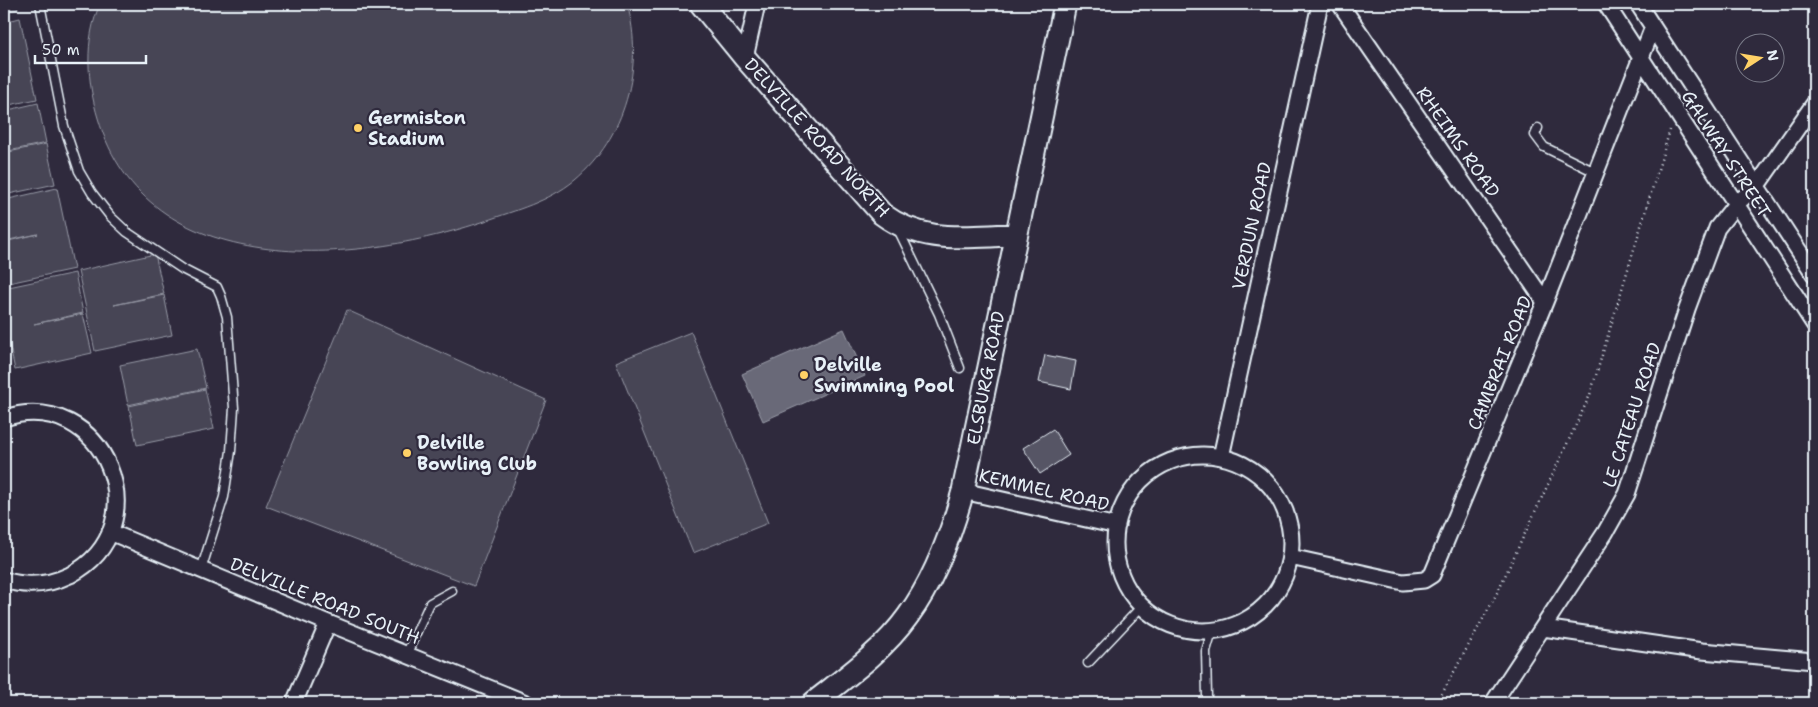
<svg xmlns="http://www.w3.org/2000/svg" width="1818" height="707" viewBox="0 0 1818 707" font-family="'Shantell Sans',sans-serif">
  <rect width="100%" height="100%" fill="#2f2a3d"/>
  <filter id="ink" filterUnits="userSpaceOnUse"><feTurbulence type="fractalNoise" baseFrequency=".02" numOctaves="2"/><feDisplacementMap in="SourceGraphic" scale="10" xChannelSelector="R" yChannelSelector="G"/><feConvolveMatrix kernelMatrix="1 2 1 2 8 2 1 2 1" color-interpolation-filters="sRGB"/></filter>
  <g filter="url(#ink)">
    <path fill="#464455" stroke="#979aa6" d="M4 4H17L18 9 4 12Z
      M100 4H627C645 66 625 138 575 180 548 202 516 210 485 221 356 265 146 283 98 118 87 82 84 40 100 4Z
      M20 18 37 99 4 106V22Z
      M38 103 46 143 4 152V111Z
      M46 144 55 184 4 195V153Z
      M57 188 74 269 4 284V242L38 234 4 241V200Z
      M155 254 164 294 114 305 164 295 172 335 95 351 78 271Z
      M75 273 83 313 34 324 83 314 92 353 15 370 4 319V288Z
      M347 310 546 400 474 586 266 506Z
      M691 332 768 523 693 553 616 362Z
      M197 349 206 388 128 405 120 365Z
      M205 389 214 429 137 445 129 406Z"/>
    <path fill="#696978" stroke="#9c9fab" d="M844 329 865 376 763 421 742 374Z"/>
    <path fill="#575565" stroke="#e8f1f8" d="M1045 355 1076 361 1071 389 1039 382Z
      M1053 429 1069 455 1040 474 1023 448Z"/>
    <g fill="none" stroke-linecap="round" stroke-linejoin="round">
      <defs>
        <path id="lane" d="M40 4 64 126 79 171 92 193 110 216 127 232 182 269 217 287 221 296 227 317 234 408 231 451 224 497 201 570
          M1538 128 1535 135 1544 147 1595 172
          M898 229 939 314 960 368
          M406 655 430 603 452 591
          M1088 663 1142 606
          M1207 697 1206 651 1212 631"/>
        <path id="street" d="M1340 4 1545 302
          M1606 4 1814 324
          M1638 4 1814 274
          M745 58 757 4
          M4 418C104 386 162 527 70 575 49 585 26 587 4 580
          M1115 543a88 88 0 1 1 176 0a88 88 0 1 1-176 0Z
          M1221 457 1320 4
          M963 491 1117 526
          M110 532 328 623 526 703
          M1290 557 1403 582 1424 580 1432 575 1545 302 1653 27
          M1543 628 1702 651 1814 661
          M294 703 328 623
          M1493 703 1605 533 1627 494 1687 309 1717 228 1736 204 1756 187 1814 104"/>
        <path id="secondary" d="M701 4 745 58 882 214C924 245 967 236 1015 235
          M813 703C846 677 883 651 908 616 935 579 951 535 963 491L1065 4"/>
      </defs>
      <use href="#lane" stroke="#e8f1f8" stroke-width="11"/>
      <use href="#street" stroke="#e8f1f8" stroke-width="19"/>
      <use href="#secondary" stroke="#e8f1f8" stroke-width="25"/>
      <path stroke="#e8f1f8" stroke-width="2.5" stroke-dasharray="1 4" stroke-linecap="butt" d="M1437 703 1496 595 1590 395 1670 130"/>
      <use href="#lane" stroke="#2f2a3d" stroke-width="8"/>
      <use href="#street" stroke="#2f2a3d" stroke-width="15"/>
      <use href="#secondary" stroke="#2f2a3d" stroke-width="21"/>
    </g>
  </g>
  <g fill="#ffd166" stroke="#2f2a3d" stroke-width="2">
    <circle cx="358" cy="128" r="5"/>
    <circle cx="804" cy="375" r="5"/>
    <circle cx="407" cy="453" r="5"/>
  </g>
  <g text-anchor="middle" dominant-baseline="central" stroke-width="4.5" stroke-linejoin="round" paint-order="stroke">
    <g font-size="18" font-weight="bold" fill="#e8f1f8" stroke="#2f2a3d" text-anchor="start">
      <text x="368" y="118">Germiston<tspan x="368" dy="21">Stadium</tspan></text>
      <text x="814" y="365">Delville<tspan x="814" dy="21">Swimming Pool</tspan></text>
      <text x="417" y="443">Delville<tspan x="417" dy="21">Bowling Club</tspan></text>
    </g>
    <g font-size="18" fill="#e8f1f8" stroke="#2f2a3d">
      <text transform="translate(817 138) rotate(48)">DELVILLE ROAD NORTH</text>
      <text transform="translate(1458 142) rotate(55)">RHEIMS ROAD</text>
      <text transform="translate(1726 154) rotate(57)">GALWAY STREET</text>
      <text transform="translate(1252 226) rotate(-78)">VERDUN ROAD</text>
      <text transform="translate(1500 363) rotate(-68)">CAMBRAI ROAD</text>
      <text transform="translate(986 378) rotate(-79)">ELSBURG ROAD</text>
      <text transform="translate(1632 415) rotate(-72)">LE CATEAU ROAD</text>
      <text transform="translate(1044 490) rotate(13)">KEMMEL ROAD</text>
      <text transform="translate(325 601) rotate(22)">DELVILLE ROAD SOUTH</text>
    </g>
  </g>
  <rect width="1818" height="707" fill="none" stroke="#2f2a3d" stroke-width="20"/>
  <rect x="10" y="10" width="1798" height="687" fill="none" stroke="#e8f1f8" stroke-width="2" filter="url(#ink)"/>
  <g transform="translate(1760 58) rotate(78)"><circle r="24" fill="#2f2a3d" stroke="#797a88"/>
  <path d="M0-4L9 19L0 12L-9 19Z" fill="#ffd166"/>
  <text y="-8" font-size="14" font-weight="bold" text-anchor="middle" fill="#e8f1f8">N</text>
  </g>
  <path d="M35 55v8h111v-8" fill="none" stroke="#e8f1f8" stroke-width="2.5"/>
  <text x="42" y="55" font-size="15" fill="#e8f1f8" stroke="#2f2a3d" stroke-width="4" paint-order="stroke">50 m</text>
</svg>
